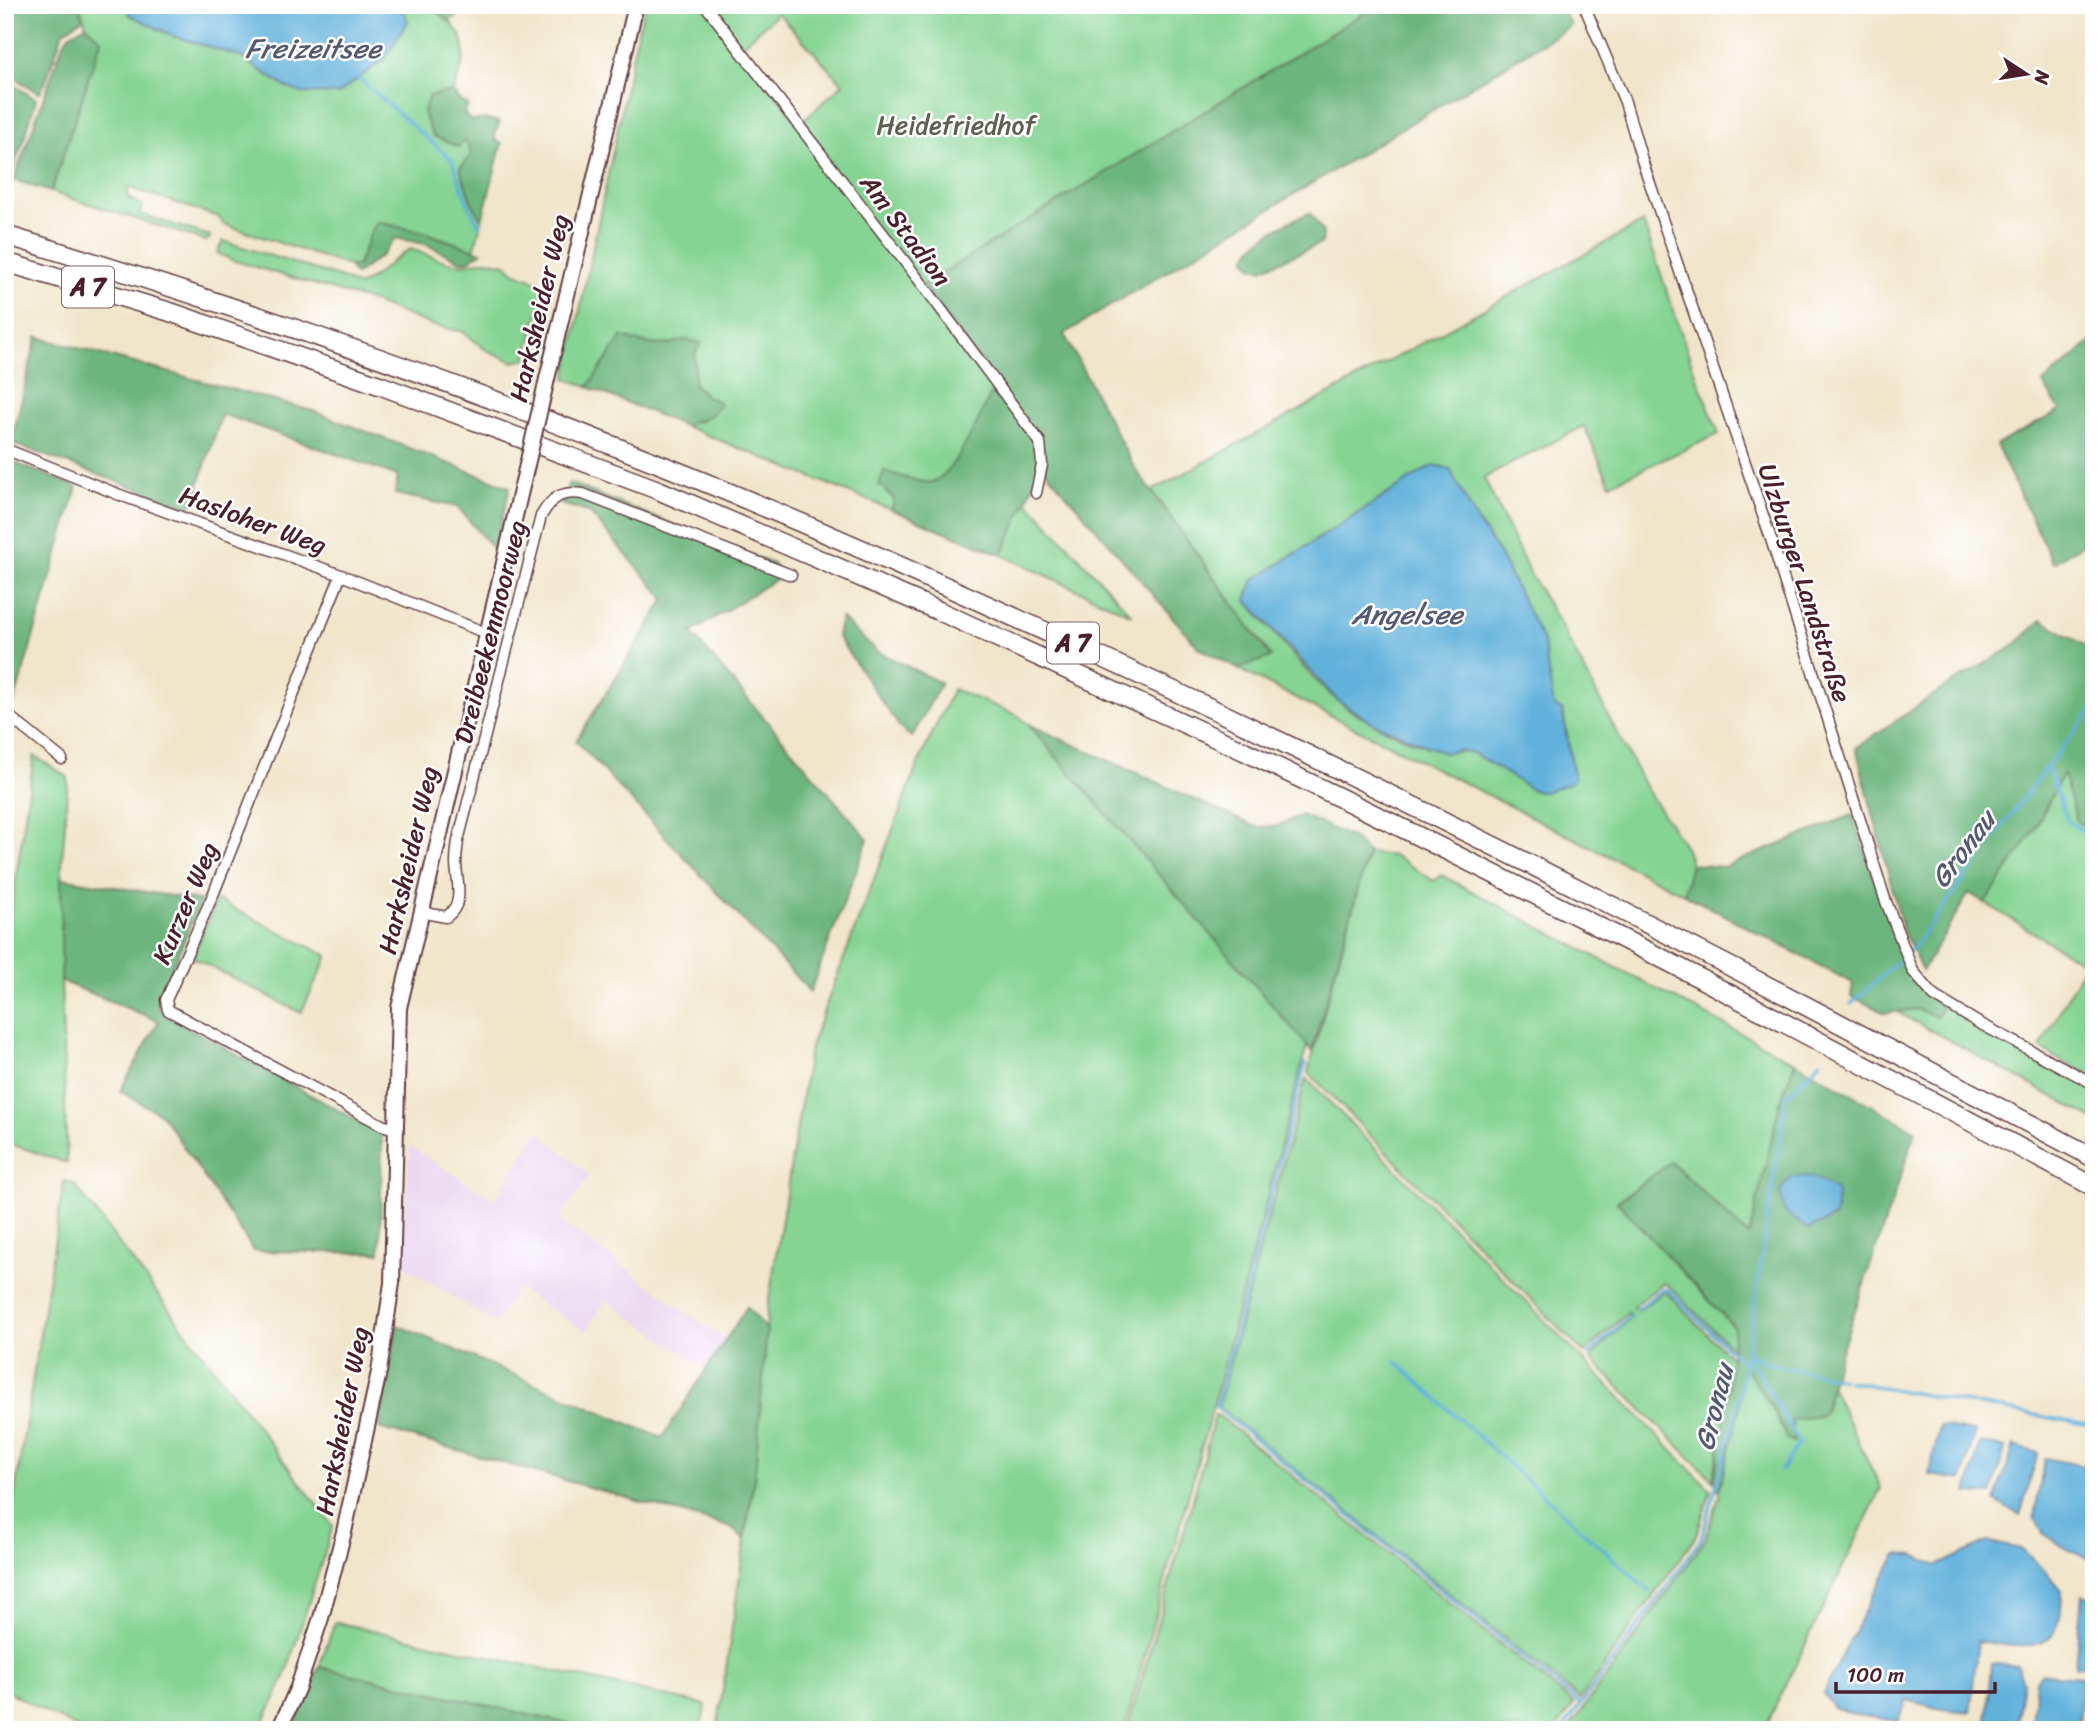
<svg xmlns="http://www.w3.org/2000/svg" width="2099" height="1735" viewBox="0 0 2099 1735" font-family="Sriracha,sans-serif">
  <rect width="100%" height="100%" fill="#fff"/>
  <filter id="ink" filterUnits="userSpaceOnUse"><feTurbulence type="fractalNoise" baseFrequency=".0143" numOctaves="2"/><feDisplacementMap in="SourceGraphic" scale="14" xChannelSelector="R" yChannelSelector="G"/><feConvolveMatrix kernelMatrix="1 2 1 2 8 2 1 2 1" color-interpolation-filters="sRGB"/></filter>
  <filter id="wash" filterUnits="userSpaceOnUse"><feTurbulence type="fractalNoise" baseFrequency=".00686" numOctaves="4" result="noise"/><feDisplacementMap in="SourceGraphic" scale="28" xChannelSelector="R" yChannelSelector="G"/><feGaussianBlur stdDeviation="1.57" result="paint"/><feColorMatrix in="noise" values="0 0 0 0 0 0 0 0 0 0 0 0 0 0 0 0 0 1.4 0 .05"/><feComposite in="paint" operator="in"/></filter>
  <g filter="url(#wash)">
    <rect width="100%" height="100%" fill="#f1e5c9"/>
    <path fill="#e8d2ee" d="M538 1131 590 1176 559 1220 725 1340 707 1370 606 1300 586 1332 517 1288 496 1324 401 1265 410 1147 495 1200Z"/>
    <path fill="#85d493" stroke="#687a5f" stroke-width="2" fill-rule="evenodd" d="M79 5H127L130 15 173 36 239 56 284 86 338 94 385 58 408 21 400 5H432C436 13 442 15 448 20 474 45 463 63 453 92L429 96 433 136 458 146 464 140 469 145 471 155 460 168 471 201 482 220 474 250 426 233 377 222C368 237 365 251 357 266H349L223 224 219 217 128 187V198L142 205 140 214 210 236V238L206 241 51 192 101 40 86 25Z
      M646 5H1377L1208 111 995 383C988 403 953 478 932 482 921 484 896 475 884 472L886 493 894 498 892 510 687 427 690 422 701 421 719 403 705 395 694 384 695 354 700 344C681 338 685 341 668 344 654 347 636 341 622 337L588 387 566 378 638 30ZM778 13 843 84 799 124 740 47Z
      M1643 222 1694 370 1719 434 1610 484 1584 426 1484 478 1529 572 1562 628 1647 790 1685 847 1691 864 1684 894 1238 669 1271 656 1152 491ZM1430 467 1450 470 1477 521 1500 555 1543 642 1554 707 1563 711 1573 769 1539 792 1531 789C1515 779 1489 759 1472 753 1462 749 1451 754 1441 751 1412 743 1379 728 1353 712 1317 689 1275 633 1246 600L1254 580Z
      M223 241 342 278 358 286C379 277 391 258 411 249L447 262 462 264 486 260 506 264 514 272 546 285 526 359 514 362 486 350 463 332 431 325 371 301 232 260 217 253Z
      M1026 500 1132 615 1002 555Z
      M953 689 1017 715 1028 724 1307 1045 1212 1409 1124 1730H717L755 1472 768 1305 810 1047 918 764Z
      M34 756 68 777 61 878V981L67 1163 5 1142V951Z
      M2064 772 2077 821 2094 832V1076L2066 1064 2040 1048 2085 964 1985 903 2035 829Z
      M1368 853 1395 856 1434 881 1441 875 1795 1062 1782 1098 1749 1236 1671 1162 1617 1202 1734 1327 1732 1348 1668 1285 1663 1283 1633 1307 1638 1311 1663 1292 1667 1293 1732 1359 1726 1411 1713 1480 1590 1358 1631 1317 1628 1313 1584 1353 1308 1072Z
      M217 900 328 956 301 1013 192 957Z
      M1942 1006 2094 1086V1119L1897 1012 1916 1009 1937 1017Z
      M1306 1078 1711 1490 1696 1536 1580 1699 1218 1407Z
      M64 1181 74 1184 333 1526 285 1677 260 1730H80L5 1690V1556Z
      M1744 1364 1777 1416 1786 1438 1793 1441 1791 1420 1823 1415 1831 1386 1881 1488 1764 1730H1568L1705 1540 1719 1497V1490L1738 1414Z
      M1215 1415 1219 1416 1574 1704 1555 1730H1127L1192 1503Z
      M335 1622 706 1705 700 1730H595L319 1667Z"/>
    <path fill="#6cb67d" stroke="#5b6a54" stroke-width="2" d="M5 5H79L83 18 63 32 45 83 39 93 5 72Z
      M432 5H456L458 15 449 21 433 9Z
      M1377 5H1559L1571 26 1064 334 1134 467 1271 657 1238 669 1199 648 1042 466 1002 555 892 510 894 498 879 485 884 471C896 475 920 484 932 482 953 479 987 403 995 383L923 285Z
      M86 25 101 40 51 192 14 180 63 44 69 35Z
      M5 80 36 99 25 137 9 178 5 177Z
      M453 92 458 99 468 105 464 114 471 121 484 119 500 122 494 135 497 142 502 143 482 220 471 201 460 168 471 155 469 145 464 141 459 147 433 136 423 113 429 96Z
      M1310 213 1323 232 1322 243 1262 269 1253 267 1246 259C1251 239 1291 220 1310 213Z
      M377 222 426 233 481 252 469 260 461 261 425 244 395 238 382 255 355 275 349 266H357C365 251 367 236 377 222Z
      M37 337 313 411 510 487 494 550 458 507 395 494 398 476 222 414 191 508 11 443Z
      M622 337C636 341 654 347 668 344 685 341 681 338 701 343L695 354 694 384 705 395 720 403C714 416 704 421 690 422L687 427 588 387Z
      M2094 340V537L2053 563 1996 445 2060 411 2043 383Z
      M5 459 77 487 14 703 5 696Z
      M569 483 773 564 782 575 691 633 868 839 810 992 576 741 665 599 589 512 561 504Z
      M841 618 876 651 941 683 912 737 901 729 837 636Z
      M2042 620 2094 651V832L2077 821 2063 773 2035 829 1985 903 1969 893 1922 971 1903 930 1856 748 1942 689 2011 648Z
      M1028 724 1256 827 1278 826 1302 815 1353 838 1368 853 1312 1051Z
      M1852 815 1908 972 1931 998 1942 1006 1937 1017 1916 1009 1885 1013 1851 996 1853 983 1684 894 1691 864 1724 867Z
      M61 878 201 901 159 998V1008L166 1016 382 1134 380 1253 254 1251 162 1115 120 1091 159 1021 61 981Z
      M1795 1062 1916 1131 1835 1369 1823 1415 1792 1420 1794 1442 1786 1438 1777 1416 1744 1365 1738 1414 1719 1490 1714 1480 1726 1411 1734 1327 1617 1202 1671 1162 1749 1236 1780 1102Z
      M747 1307 767 1330 755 1472 744 1539 730 1527 379 1428 397 1325 662 1438Z
      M319 1667 595 1730H293Z"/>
    <path fill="#61b1db" stroke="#566883" stroke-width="2" d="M127 5H400L408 21 385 58 338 94 302 93 284 86 239 56 173 36 130 15Z
      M1441 466 1450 470 1477 521 1500 555 1543 642 1554 707 1562 710 1574 778 1570 783 1545 792H1539L1531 789 1473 753 1460 750 1444 753 1373 723 1336 699 1246 600 1254 580 1430 467Z
      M1812 1176 1837 1191 1835 1217 1808 1229 1785 1212 1780 1191 1791 1177Z
      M1940 1426 1975 1432 1962 1480 1929 1475Z
      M1980 1443 2005 1448 1992 1494 1967 1493Z
      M2014 1446 2038 1453 2020 1515 1995 1501Z
      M2045 1458 2094 1468V1556L2086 1558 2067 1549 2044 1534 2034 1517Z
      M1987 1542 2021 1549 2045 1571 2062 1591C2061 1602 2062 1614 2058 1625 2047 1656 2002 1645 1978 1641L1970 1712 1941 1709 1907 1700 1898 1721 1855 1715 1834 1707 1823 1694 1872 1596 1897 1554 1914 1555 1937 1566Z
      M2082 1595 2094 1598V1667L2075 1666Z
      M1991 1663 2017 1666 2023 1682 2017 1722 1987 1720Z
      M2041 1674 2082 1677 2079 1730H2057L2032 1725 2036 1681Z
      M2090 1689 2094 1690V1730H2088Z"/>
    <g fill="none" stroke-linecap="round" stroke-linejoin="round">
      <path stroke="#61b1db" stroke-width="3.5" d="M358 78 452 160 467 202 479 225
        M2047 767 2068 821 2094 839
        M1851 1004 1913 948 2047 766 2094 708
        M1305 1064 1216 1407 1580 1704
        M1637 1310 1662 1289H1667L1744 1364
        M1747 1353 1799 1442 1781 1471
        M1749 1354 1770 1364 1842 1379
        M1588 1355 1630 1316
        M1395 1361 1650 1592
        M1848 1381 2094 1426
        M1562 1730 1701 1540 1733 1426 1745 1365 1786 1097 1821 1061"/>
    </g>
  </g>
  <g filter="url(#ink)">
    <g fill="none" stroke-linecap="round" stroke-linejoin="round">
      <defs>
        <path id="street" d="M705 5 923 285 1040 442 1042 465 1036 493
          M1584 5 1625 102 1642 160 1770 536 1885 899 1913 971 1934 996 1977 1022 2094 1084
          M5 449 120 495 341 575 486 633
          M341 575 213 895 166 1000 168 1010 382 1125 395 1129
          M5 713 62 759
          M420 912 446 917C465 904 457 883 456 864 456 856 457 848 458 841L541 516C552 497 561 491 583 494L791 575"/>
        <path id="secondary" d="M547 379 636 5
          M279 1730 298 1687 321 1618 344 1532 379 1372 392 1283 399 1008 523 482"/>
        <path id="highway" d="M5 235C229 303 450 380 667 467 809 524 949 587 1088 651 1430 808 1762 981 2094 1158
          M5 262 170 312 382 386 658 490 939 611 1244 751 1394 824 1669 962 2094 1187"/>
      </defs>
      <use href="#street" stroke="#633d43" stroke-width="13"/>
      <use href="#secondary" stroke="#633d43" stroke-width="18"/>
      <use href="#highway" stroke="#633d43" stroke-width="21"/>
      <use href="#street" stroke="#fff" stroke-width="10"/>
      <use href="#secondary" stroke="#fff" stroke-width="14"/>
      <use href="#highway" stroke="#fff" stroke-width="18"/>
      <defs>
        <path id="secondary-bridge" d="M523 482 547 379"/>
      </defs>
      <use href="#secondary-bridge" stroke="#633d43" stroke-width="18" stroke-linecap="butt"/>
      <use href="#secondary-bridge" stroke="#fff" stroke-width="14"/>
    </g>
  </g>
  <g text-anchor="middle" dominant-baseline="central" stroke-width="5" stroke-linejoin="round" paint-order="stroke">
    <g fill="#fff" stroke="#80626b" stroke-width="2">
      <rect x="62" y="266.5" width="52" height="41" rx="5"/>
      <rect x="1047" y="622.5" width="52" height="41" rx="5"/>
    </g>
    <g font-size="24" font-weight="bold" fill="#4a1f2b">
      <text x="88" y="287">A 7</text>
      <text x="1073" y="643">A 7</text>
    </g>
    <g font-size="26" fill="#5f5e4f" stroke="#fff">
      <text x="956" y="125">Heidefriedhof</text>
    </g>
    <g font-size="26" fill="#4a1f2b" stroke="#fff">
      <text transform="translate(906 230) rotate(53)">Am Stadion</text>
      <text transform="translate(539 308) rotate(-77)">Harksheider Weg</text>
      <text transform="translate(253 520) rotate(20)">Hasloher Weg</text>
      <text transform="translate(1805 583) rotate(72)">Ulzburger Landstraße</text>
      <text transform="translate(490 632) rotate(-76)">Dreibeekenmoorweg</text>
      <text transform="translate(408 860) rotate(-77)">Harksheider Weg</text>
      <text transform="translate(185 903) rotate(-67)">Kurzer Weg</text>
      <text transform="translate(342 1421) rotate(-79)">Harksheider Weg</text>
    </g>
    <g font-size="28" font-style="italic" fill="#535971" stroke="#fff">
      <text x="313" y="48">Freizeitsee</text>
      <text x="1407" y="614">Angelsee</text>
      <text transform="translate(1963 849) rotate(-53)">Gronau</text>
      <text transform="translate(1714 1407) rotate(-76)">Gronau</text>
    </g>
  </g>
  <rect width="2099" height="1735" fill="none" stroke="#fff" stroke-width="28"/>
  <g transform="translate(2026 74) rotate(102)" stroke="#ffffff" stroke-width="5" paint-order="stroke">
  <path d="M0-5L12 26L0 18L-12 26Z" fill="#4a1f2b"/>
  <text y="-10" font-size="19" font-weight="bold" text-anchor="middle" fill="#4a1f2b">N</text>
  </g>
  <path d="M1836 1682v10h159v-10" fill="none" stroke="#4a1f2b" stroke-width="3.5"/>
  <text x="1847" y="1682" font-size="21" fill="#4a1f2b" stroke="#ffffff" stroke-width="5" paint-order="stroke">100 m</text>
</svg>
